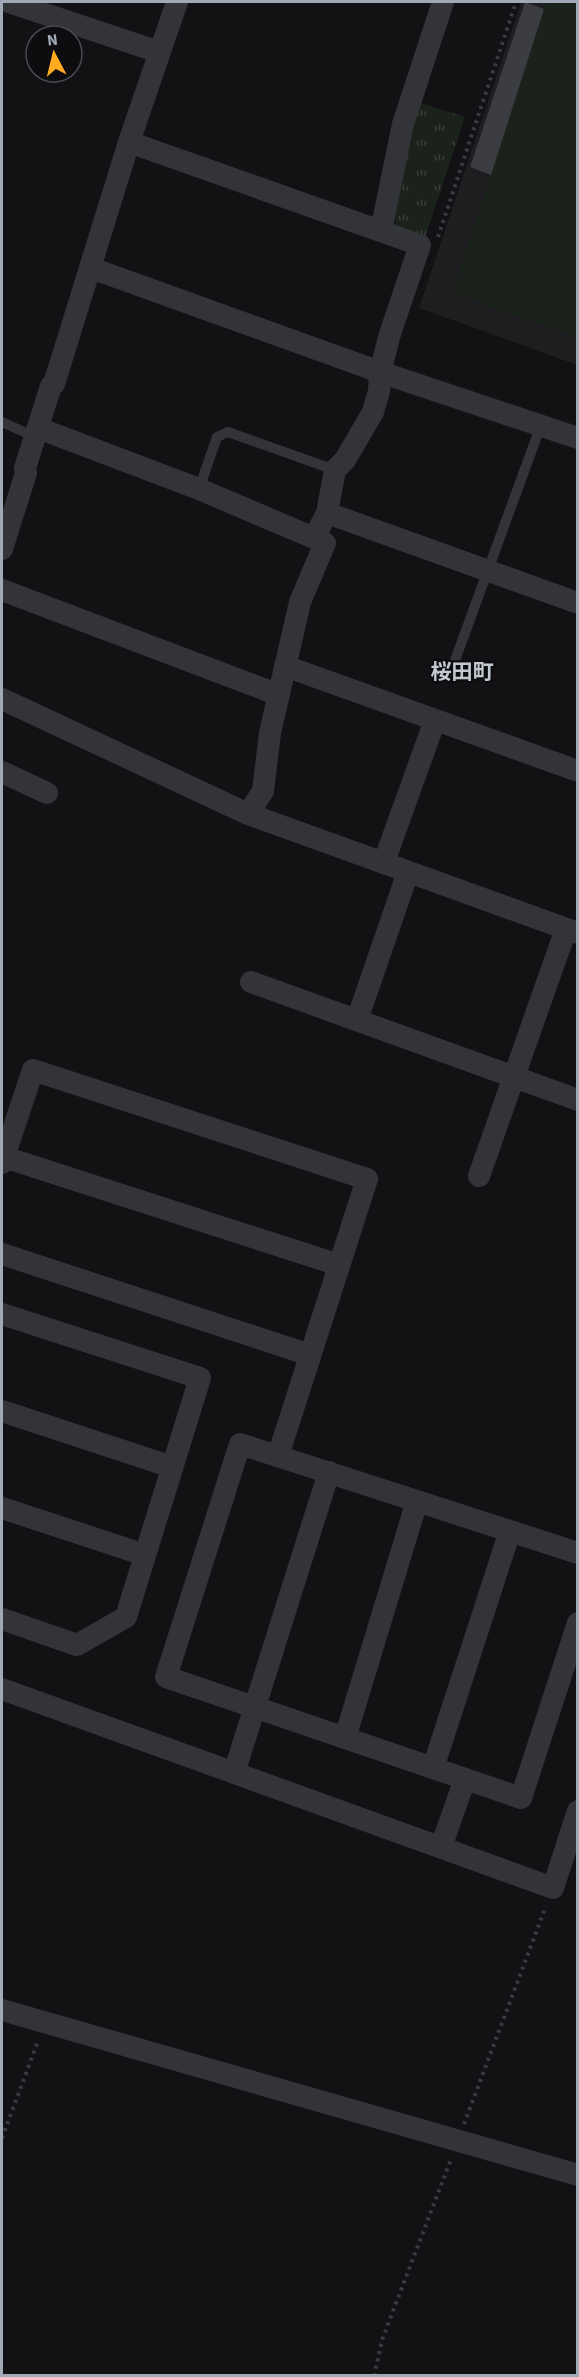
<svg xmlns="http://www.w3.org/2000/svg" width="579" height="2377" viewBox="0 0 579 2377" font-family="'Source Sans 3','Noto Sans JP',sans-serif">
  <defs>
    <pattern id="park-tufts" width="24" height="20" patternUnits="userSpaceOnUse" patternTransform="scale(1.5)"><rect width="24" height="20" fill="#1a221b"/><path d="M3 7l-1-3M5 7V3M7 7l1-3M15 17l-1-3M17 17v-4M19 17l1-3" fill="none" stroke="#383f3a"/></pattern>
  </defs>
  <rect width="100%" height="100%" fill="#121214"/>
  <path fill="#1e1e21" d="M521 2H577V365L419 308Z"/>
  <path fill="url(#park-tufts)" d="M421 103 465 117 425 238 396 225 395 218 414 124Z"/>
  <path fill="#1a221b" d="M546 2H577V338L453 293Z"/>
  <path fill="#3c3d42" d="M525 2 544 9 491 175 470 167Z"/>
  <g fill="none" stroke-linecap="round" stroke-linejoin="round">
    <path stroke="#383b40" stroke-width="4" stroke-dasharray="3 4.5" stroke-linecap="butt" d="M438 237 516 2
      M464 2124 546 1906
      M2 2138 38 2041
      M374 2376 382 2340 451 2159"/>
    <path stroke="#333439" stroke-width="10" d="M2 422 35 437
      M199 489 217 437 228 432 335 470
      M450 674 541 425"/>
    <path stroke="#333439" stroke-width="22" d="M9 2 159 52
      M381 231 403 124 443 2
      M91 268 380 372 578 438
      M38 428 199 489 314 538 327 513 335 470 345 460 373 412 379 391 380 372 390 334 420 245 129 142
      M327 513 578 603
      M2 549 26 473 25 468 51 386 54 384 129 142 177 2
      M2 590 279 695
      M285 666 578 771
      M2 699 248 814 578 933
      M2 772 47 793
      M248 814 263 791 270 733 300 602 325 543 314 538
      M384 862 435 720
      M251 982 578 1100
      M357 1020 408 872
      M4 1157 339 1265
      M2 1163 33 1070 367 1179 278 1456
      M479 1176 566 929
      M2 1254 310 1355
      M2 1314 200 1378 126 1617 77 1645 2 1619
      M2 1411 172 1467
      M2 1508 145 1555
      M578 1553 240 1444 166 1677 521 1798 578 1623
      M2 1689 553 1888 578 1811
      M345 1738 417 1501
      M433 1768 510 1531
      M234 1773 329 1472
      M441 1847 465 1779
      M2 2010 578 2175"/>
  </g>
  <g text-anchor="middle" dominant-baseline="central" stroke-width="4.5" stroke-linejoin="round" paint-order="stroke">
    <g font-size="21" font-weight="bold" fill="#c3c8d1" stroke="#0d0d0f">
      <text x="462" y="672">桜田町</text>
    </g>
  </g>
  <rect width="579" height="2377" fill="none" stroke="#a2a9b6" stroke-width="6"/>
  <g transform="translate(54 54) rotate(353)"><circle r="28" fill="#0d0d0f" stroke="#494b52" stroke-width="1.5"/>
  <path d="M0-4.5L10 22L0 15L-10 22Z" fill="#ffab1f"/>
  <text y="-9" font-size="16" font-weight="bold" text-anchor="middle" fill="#a2a9b6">N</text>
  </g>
</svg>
